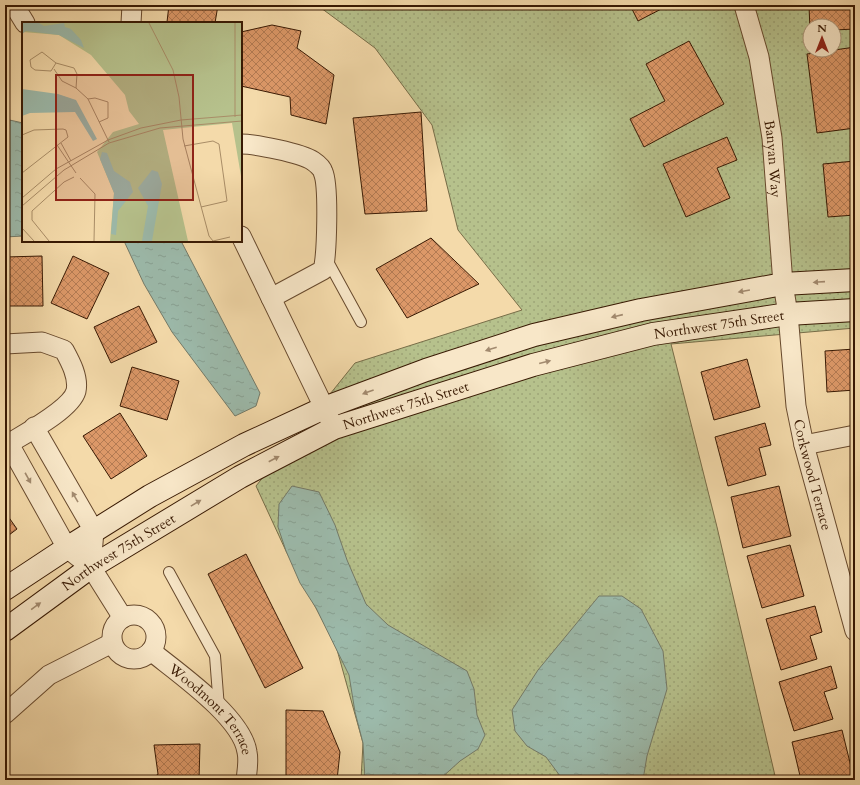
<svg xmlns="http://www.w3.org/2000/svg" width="860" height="785" viewBox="0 0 860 785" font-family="Cardo,serif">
  <defs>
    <pattern id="grass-dots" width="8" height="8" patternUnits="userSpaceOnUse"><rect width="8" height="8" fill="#b6c18c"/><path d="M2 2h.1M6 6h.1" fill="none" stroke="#9da577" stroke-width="1.8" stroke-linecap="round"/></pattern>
    <pattern id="water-ripples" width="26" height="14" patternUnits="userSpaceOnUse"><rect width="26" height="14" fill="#9cbaab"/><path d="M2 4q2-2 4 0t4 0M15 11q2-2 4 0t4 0" fill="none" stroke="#879f92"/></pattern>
    <pattern id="building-cross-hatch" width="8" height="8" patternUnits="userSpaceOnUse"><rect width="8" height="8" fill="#dc9868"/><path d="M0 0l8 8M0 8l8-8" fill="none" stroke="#b37b53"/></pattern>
  </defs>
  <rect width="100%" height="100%" fill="#f4daaa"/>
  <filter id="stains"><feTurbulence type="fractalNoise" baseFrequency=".005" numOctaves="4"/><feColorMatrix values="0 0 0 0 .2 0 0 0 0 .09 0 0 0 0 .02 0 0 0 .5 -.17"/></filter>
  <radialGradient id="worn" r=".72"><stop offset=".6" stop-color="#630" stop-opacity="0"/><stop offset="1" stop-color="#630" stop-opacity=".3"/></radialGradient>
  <path fill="url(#grass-dots)" stroke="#776d48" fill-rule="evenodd" d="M317 5H855V328L671 344 717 527 776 780H361L363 743 336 646 286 551 256 486 355 363 522 310 458 230 432 125 375 48ZM810 26H834V50H810Z"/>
  <path fill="url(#water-ripples)" stroke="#747a68" d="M5 119 23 123V236L5 237Z
    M124 241H181L260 393 256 406 235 416 172 332 144 284Z
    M292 486 319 492 335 525 347 560 366 604 388 625 467 671 474 689 477 715 485 735 478 749 460 761 439 780H365L363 743 355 712 349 675 316 608 300 583 286 551 278 527 279 504Z
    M599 596H622L641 609 663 651 667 689 647 756 643 780H563L546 757 527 746 515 731 512 710 538 670Z"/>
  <path fill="url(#building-cross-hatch)" stroke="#381903" d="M169 5H218L215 23 167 22Z
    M630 5H669L638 21Z
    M809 5H855V29L834 30V26H810V31Z
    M272 25 301 31 297 48 334 75 326 124 291 115 290 97 241 86V32Z
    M689 41 724 104 644 147 630 119 665 101 646 64Z
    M855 47V128L817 133 807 54Z
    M421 112 427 211 365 214 353 118Z
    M727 137 737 160 717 168 730 198 686 217 663 164Z
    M855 161V215L828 217 823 164Z
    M431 238 479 284 407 318 376 269Z
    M42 256 43 306H5V257Z
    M73 256 109 273 87 319 51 303Z
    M139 306 157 342 111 363 94 327Z
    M855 349V390L827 392 825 351Z
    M747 359 760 407 714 420 701 372Z
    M132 367 179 381 167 420 120 406Z
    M120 413 147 456 111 479 83 436Z
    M765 423 771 445 759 448 766 475 728 486 715 437Z
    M779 486 791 536 743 548 731 497Z
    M5 512 17 529 5 538Z
    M790 545 804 596 762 608 747 556Z
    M246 554 303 668 265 688 208 574Z
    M815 606 822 632 810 636 817 659 781 670 766 619Z
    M831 666 837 688 824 692 833 719 794 731 779 682Z
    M286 710 323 711 340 752 337 780H286Z
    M842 730 854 779 801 780 792 742Z
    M200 744 199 780H151L158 774 154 745Z"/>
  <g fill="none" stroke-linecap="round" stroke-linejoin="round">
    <defs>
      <path id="lane" d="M326 258 361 322
        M169 572 215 656 219 708"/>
      <g id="street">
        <path d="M14 5 25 23"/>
        <path id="s1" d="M744 5 759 57 772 138 783 284 788 314 796 406 804 445 855 631"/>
        <path d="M131 23 132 5"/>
        <path d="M241 144C255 144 301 153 313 161 316 163 322 168 323 172 329 185 327 255 323 270L271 298"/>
        <path d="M241 236 334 428"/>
        <path d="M5 344 42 342 64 350C70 361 79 377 76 391 71 410 22 435 5 446"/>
        <path d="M34 427 94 531 91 567"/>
        <path d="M9 444 67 548 91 567 123 618"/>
        <path d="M804 445 855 435"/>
        <circle cx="134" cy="637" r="22"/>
        <path id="s2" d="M151 651C178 673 242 717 247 752 249 761 247 771 246 780"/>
        <path d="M5 714 49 675 112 643"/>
      </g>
      <g id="secondary">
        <path d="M5 589 67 548 150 496 244 445 324 408 426 370 534 335 641 310 783 284 855 280"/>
        <path id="s3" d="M5 630 91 567 240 477 334 428 533 365 653 334 788 314 855 310"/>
      </g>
    </defs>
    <use href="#lane" stroke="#67492d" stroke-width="12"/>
    <use href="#street" stroke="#67492d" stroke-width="21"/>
    <use href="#secondary" stroke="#381903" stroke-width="24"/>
    <use href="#lane" stroke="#f8e7c8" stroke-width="10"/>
    <use href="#street" stroke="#f8e7c8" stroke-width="19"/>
    <use href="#secondary" stroke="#f8e7c8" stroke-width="22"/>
  </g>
  <defs><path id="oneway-solid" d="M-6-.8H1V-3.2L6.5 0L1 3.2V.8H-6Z"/></defs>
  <g fill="#a28a6f">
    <use href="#oneway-solid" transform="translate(819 282) rotate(176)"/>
    <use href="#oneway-solid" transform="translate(744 291) rotate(170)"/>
    <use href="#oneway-solid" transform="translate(617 316) rotate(167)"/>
    <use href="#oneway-solid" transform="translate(491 349) rotate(162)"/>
    <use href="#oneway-solid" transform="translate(545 362) rotate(-14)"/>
    <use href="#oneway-solid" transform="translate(368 392) rotate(160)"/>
    <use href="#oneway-solid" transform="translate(274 459) rotate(-28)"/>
    <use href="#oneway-solid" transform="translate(28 478) rotate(61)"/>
    <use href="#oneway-solid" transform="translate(75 497) rotate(-120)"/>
    <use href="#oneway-solid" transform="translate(196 503) rotate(-31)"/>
    <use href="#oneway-solid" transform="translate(36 606) rotate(-36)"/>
  </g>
  <g text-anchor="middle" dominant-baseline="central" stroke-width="3" stroke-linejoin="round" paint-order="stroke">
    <g font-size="14" fill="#381903" stroke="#f8e7c8">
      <text stroke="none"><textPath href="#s1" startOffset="157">Banyan Way</textPath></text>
      <text stroke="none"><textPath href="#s3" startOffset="786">Northwest 75th Street</textPath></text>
      <text stroke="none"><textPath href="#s3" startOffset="462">Northwest 75th Street</textPath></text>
      <text stroke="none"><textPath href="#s1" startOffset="476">Corkwood Terrace</textPath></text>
      <text stroke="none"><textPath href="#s3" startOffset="138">Northwest 75th Street</textPath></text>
      <text stroke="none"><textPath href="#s2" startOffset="85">Woodmont Terrace</textPath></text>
    </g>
  </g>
  <g transform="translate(22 22)">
    <rect width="220" height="220" fill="#f4daaa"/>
    <path d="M0 1H220V160L210 101 141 108 166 219H88L92 171 75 130 91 110 117 102 107 89 103 73 69 33 37 13 1 10Z" fill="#b6c18c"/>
    <path d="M0 1H17L22 4 42 1 43 5 49 7 59 18 62 26 37 13 4 9 0 12ZM0 67 36 72 54 78 75 117 71 119 53 90 8 91 0 94ZM80 130 85 131 92 149 108 160 111 170 96 189 94 213 89 212 92 171 78 137ZM130 148 136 150 140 162 130 219H120L126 184 116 166Z" fill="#9cbaab"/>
    <path fill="none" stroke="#a98d67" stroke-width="1" d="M127 1 151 48 157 75 161 117 187 214 191 219 208 215M213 1V95M34 41 29 49 13 48 9 45 8 38 20 30 34 41 52 46 55 52 54 66M32 47 40 59 54 66 66 77 87 120M66 77 73 76 86 80V96L77 100M0 113 12 108 41 107 44 108 46 115 0 151M39 121 49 139M35 123 54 151M162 124 191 119 197 122 205 179 179 185M58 156 73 172 72 219M0 176 34 147 86 118 119 106 159 98 220 93M0 184 42 148 87 121 138 106 220 99M0 206 12 219M27 219 10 198V189L42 160 52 155"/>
    <path fill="#8f2418" fill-opacity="0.15" stroke="#8f2418" stroke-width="2" d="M34 53H171V178H34Z"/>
    <rect width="220" height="220" fill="none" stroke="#381903" stroke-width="2"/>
  </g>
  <rect width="860" height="785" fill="none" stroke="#f4daaa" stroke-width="20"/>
  <rect x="6" y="6" width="848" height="773" fill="none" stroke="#381903" stroke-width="2"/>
  <rect x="10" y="10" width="840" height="765" fill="none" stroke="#381903"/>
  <g transform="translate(822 38)"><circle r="19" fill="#f8e7c8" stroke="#ab9579"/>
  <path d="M0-3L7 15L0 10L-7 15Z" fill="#8f2418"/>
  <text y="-6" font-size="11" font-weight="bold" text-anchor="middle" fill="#381903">N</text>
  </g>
  <rect width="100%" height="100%" filter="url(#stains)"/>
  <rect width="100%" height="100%" fill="url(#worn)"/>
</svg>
